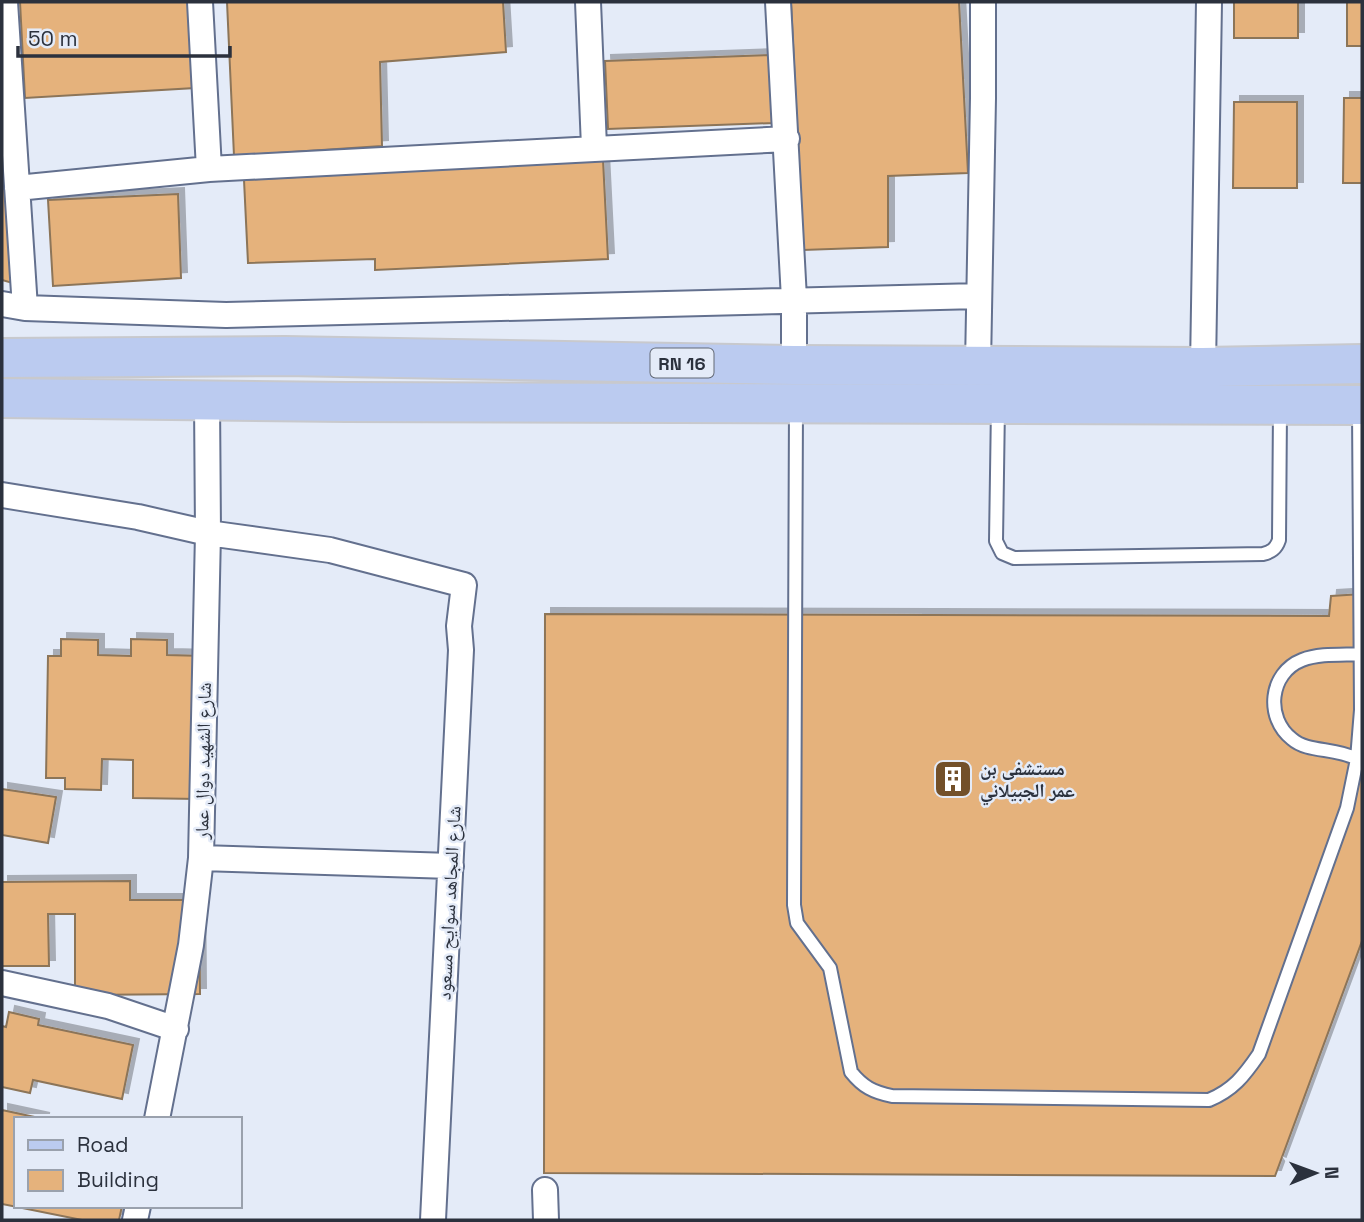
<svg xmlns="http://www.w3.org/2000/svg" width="1364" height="1222" viewBox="0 0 1364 1222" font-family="'Space Grotesk','Noto Naskh Arabic',sans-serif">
  <defs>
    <filter id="shadow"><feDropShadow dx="6" dy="-6" stdDeviation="0" flood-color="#0004"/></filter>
  </defs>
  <rect width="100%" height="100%" fill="#e4ebf8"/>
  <path fill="#e5b27c" stroke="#8c7459" stroke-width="2" filter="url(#shadow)" d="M20 2H190L195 88 25 98Z
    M227 2H503L506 52 380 62 382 146 234 156Z
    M791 2H959L968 173 888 176V247L803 250Z
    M1234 2H1298V38H1234Z
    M1347 2H1362V46H1347Z
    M771 55 774 123 608 129 605 61Z
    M2 92 16 284 2 280Z
    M1344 98H1362V183H1343Z
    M1234 102H1297V188H1233Z
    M603 160 608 259 375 270V259L248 263 244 180Z
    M178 194 181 278 53 286 48 200Z
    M1362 594V941L1275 1176 544 1173 545 614 1329 616 1331 596Z
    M61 639 98 640V655L131 656V639L167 640V655L205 656 198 799 133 798V760L102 759 101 790 65 789V778H46L48 656H61Z
    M2 789 56 797 48 843 2 835Z
    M130 881V900H187L199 884 200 994 75 995V914H48L49 966H2V882Z
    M9 1012 39 1019 38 1025 133 1045 122 1099 33 1080 30 1093 2 1087V1026L6 1027Z
    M2 1110 44 1119H16V1206H122L119 1220H82L2 1204Z"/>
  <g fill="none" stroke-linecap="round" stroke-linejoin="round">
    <defs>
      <path id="lane" d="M796 405 794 905 797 923 830 968 851 1072C863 1087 873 1092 892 1096L1209 1100C1233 1090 1244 1076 1259 1054L1347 808 1357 759 1361 710 1359 409
        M998 406 996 541 1002 553 1014 558 1263 554C1271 552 1276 549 1279 540L1280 410
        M1357 759C1335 747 1308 753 1292 739 1265 718 1269 673 1302 660 1320 653 1343 655 1361 654"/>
      <path id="street" d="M5 2 25 308
        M200 2 209 169
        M588 2 594 147
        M778 2 794 299V365
        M17 188 209 169 787 139
        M2 304 25 308 226 315 979 296
        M978 365 983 98V2
        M1203 367 1209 2
        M2 495 138 517 208 533 330 550 464 585 459 626 461 650 433 1220
        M201 858 451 866
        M2 983 108 1006 176 1029
        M157 1119 191 945 201 858 208 533 207 400
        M545 1190 546 1220
        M135 1220 138 1206"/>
      <path id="primary" d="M2 358 285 356 794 365 1203 367 1362 364
        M2 398 346 402 1362 405"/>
    </defs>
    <use href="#lane" stroke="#63708e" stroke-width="16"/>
    <use href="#street" stroke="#63708e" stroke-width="28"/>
    <use href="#primary" stroke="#c8c9cd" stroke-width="42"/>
    <use href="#lane" stroke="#fff" stroke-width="12"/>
    <use href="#street" stroke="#fff" stroke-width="24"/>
    <use href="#primary" stroke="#bbcbf0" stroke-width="38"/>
  </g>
  <defs>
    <symbol id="building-square" viewBox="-11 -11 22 22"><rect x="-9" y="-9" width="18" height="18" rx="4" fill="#735029" stroke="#e4ebf8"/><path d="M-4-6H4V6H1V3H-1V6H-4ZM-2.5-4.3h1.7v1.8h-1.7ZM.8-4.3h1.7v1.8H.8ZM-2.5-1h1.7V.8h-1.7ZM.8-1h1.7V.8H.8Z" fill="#fff"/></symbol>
  </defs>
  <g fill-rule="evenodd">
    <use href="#building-square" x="931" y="757" width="44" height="44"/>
  </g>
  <g text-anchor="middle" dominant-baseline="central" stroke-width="5" stroke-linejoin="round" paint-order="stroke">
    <rect fill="#e4ebf8" stroke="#626975" stroke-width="2" x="650.5" y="348.5" width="63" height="29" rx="5"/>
    <g font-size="18" font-weight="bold" fill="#2b313d">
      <text x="682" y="363">RN 16</text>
    </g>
    <g font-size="19" fill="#2b313d" stroke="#e4ebf8">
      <text transform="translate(203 761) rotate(-89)">شارع الشهيد دوال عمار</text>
      <text transform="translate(449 903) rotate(-87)">شارع المجاهد سوايح مسعود</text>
    </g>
    <g font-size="19" font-weight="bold" fill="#2b313d" stroke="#e4ebf8" text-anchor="start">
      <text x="980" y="768">مستشفى بن<tspan x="980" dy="22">عمر الجبيلاني</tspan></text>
    </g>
  </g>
  <rect width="1364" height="1222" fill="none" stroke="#2b313d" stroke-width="7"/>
  <rect x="14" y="1117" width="228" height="91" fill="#e4ebf8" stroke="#9aa1ad" stroke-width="2"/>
  <rect x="28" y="1140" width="35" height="10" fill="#bbcbf0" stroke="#9aa1ad" stroke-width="2"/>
  <text x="77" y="1152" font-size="21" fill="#2b313d">Road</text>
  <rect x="28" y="1170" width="35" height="21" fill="#e5b27c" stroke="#9aa1ad" stroke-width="2"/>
  <text x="77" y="1187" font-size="21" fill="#2b313d">Building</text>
  <g transform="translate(1315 1173) rotate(89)" stroke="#e4ebf8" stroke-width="5" paint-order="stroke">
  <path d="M0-5L12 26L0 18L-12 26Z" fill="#2b313d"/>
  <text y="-10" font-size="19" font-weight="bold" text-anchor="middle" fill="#2b313d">N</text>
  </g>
  <path d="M18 46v10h212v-10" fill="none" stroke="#2b313d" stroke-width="3.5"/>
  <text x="28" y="46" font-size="21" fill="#2b313d" stroke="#e4ebf8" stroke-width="5" paint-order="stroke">50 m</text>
</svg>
